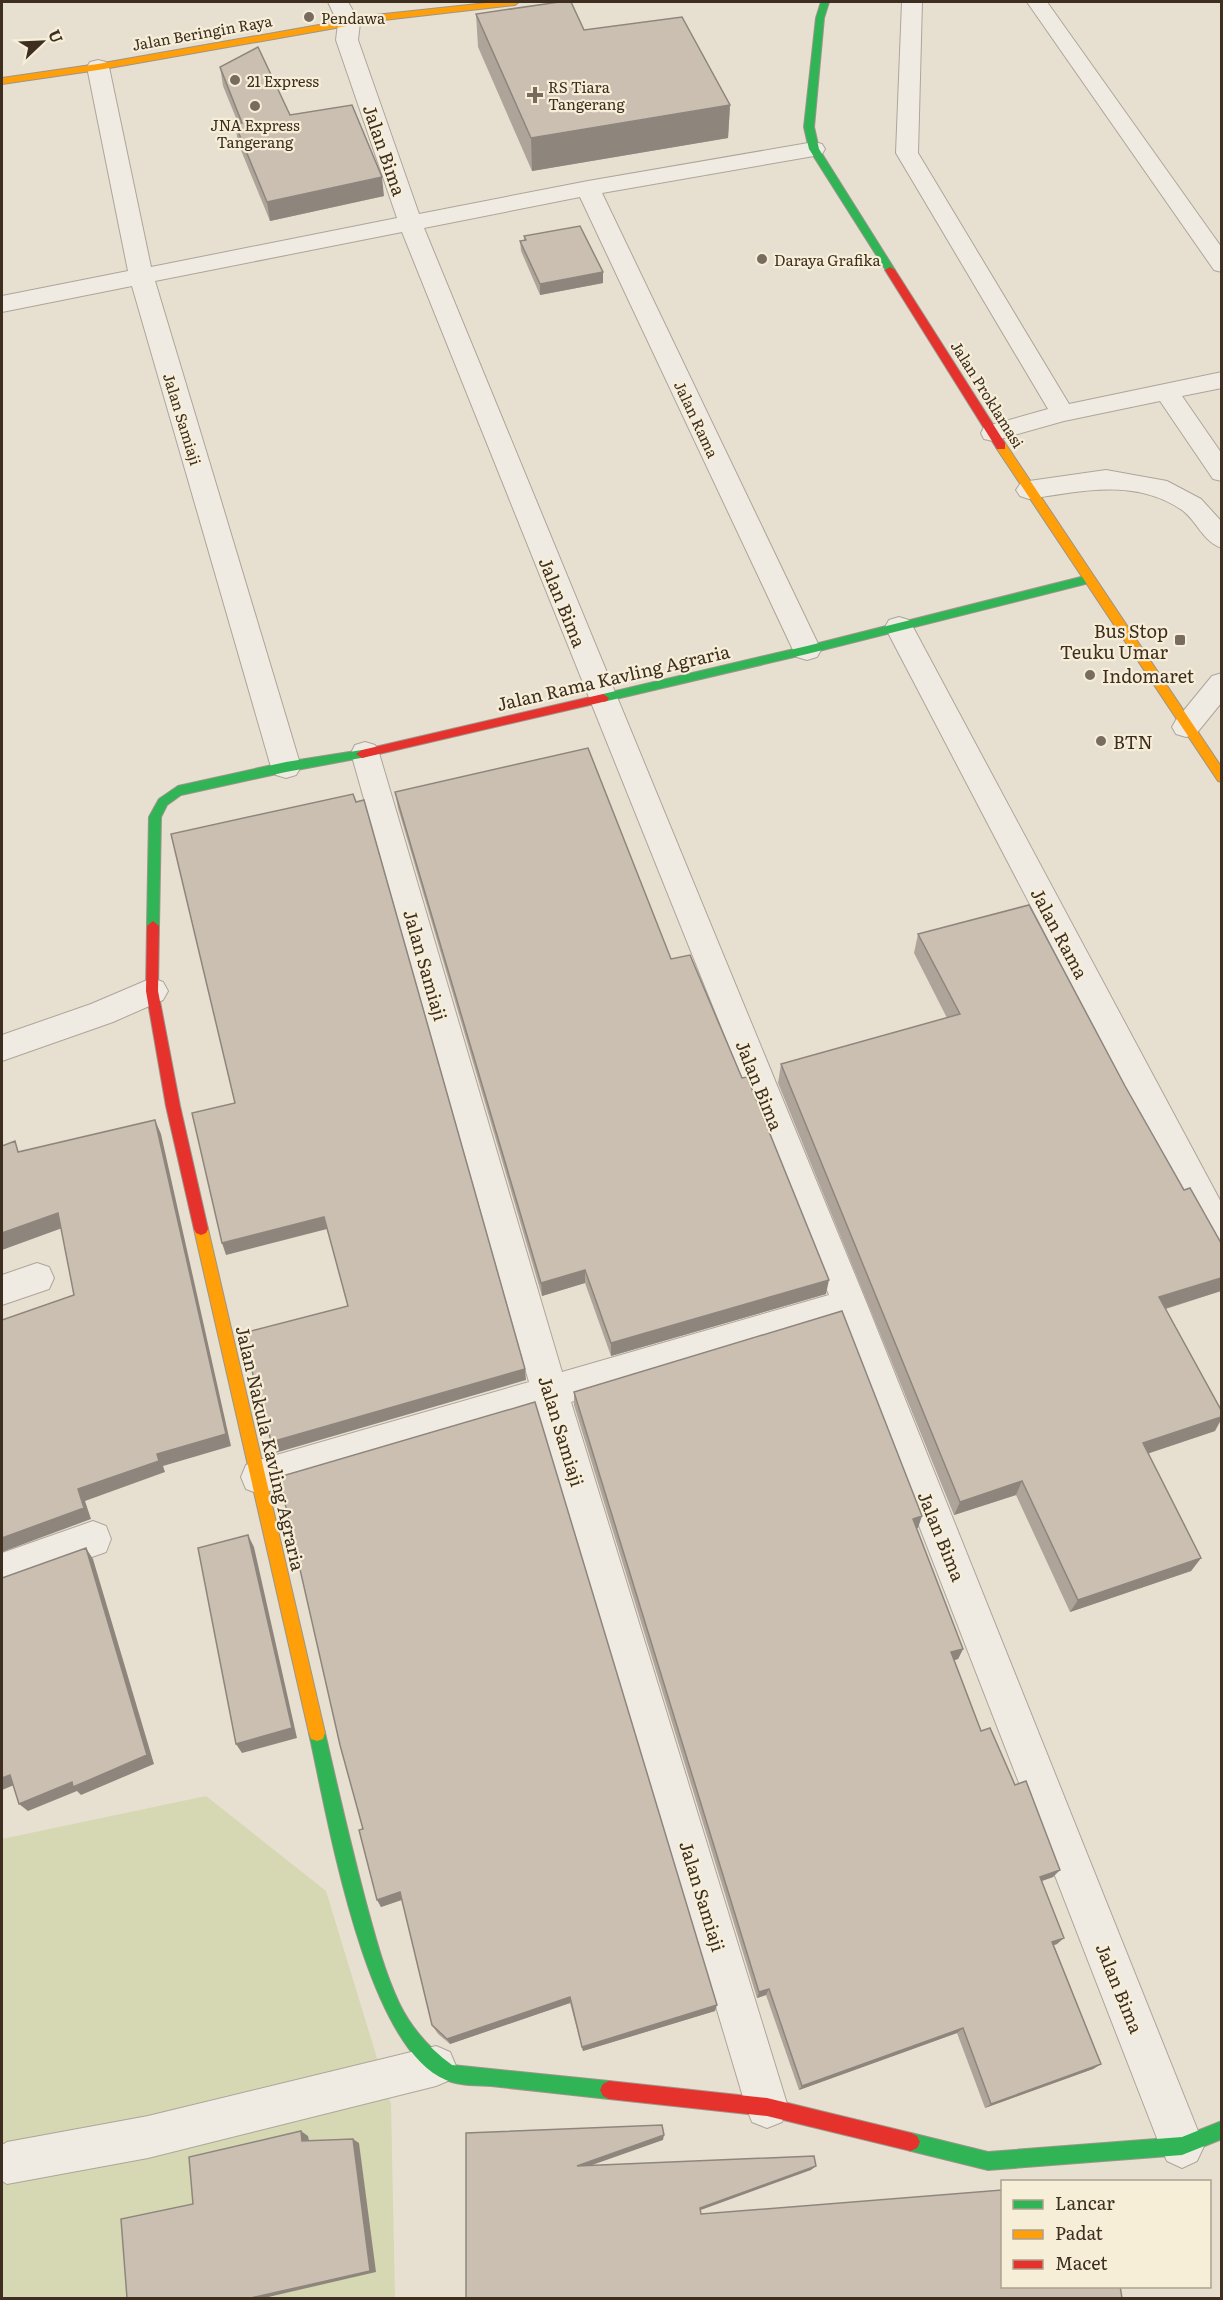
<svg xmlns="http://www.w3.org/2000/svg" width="1223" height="2300" viewBox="0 0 1223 2300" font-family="Literata,serif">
  <rect width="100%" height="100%" fill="#e7e0d1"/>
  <path fill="#d6d7b3" d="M206 1796 326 1891 391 2104 395 2298H2V1839Z"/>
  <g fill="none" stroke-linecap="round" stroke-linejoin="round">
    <defs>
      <path id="lane" d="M902 2H922L918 153 1069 404 1222 372V388L1182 396 1222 454V481L1213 479 1160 401 1064 421 993 441 984 439 981 433 984 427 1048 409 896 153Z
        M1027 2H1047L1222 248V272L1214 270Z
        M1106 470 1167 481 1201 499 1222 522V548C1203 542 1197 521 1182 510 1135 478 1081 491 1029 499L1020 496 1016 490 1020 484 1029 481Z
        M1222 673V702L1196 734 1186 737 1176 734 1172 727 1176 720 1212 676Z
        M436 2046 450 2052 456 2066 450 2080 436 2086 148 2158 7 2184 2 2181V2145L7 2142 148 2116Z"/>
      <path id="street" d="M328 2H348L360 23 358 40 419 214 588 181 814 142 822 144 825 149 822 154 814 156 602 193 821 650 817 657 807 660 797 657 793 650 580 197 424 228 867 1304 1204 2146 1197 2161 1182 2168 1167 2161 1160 2146 840 1322 571 1402 788 2107 782 2122 767 2128 752 2122 746 2107 538 1412 259 1494 246 1489 241 1477 246 1465 259 1460 529 1382 351 753 355 745 365 742 375 745 379 753 562 1372 829 1295 402 232 155 281 301 767 296 775 286 778 276 775 271 767 132 286 2 312V296L128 271 87 67 90 62 98 60 106 62 109 67 151 267 397 218 336 40 338 23Z
        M899 617 909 620 913 627 1222 1204V1253L1210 1249 885 627 889 620Z
        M152 978 163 982 168 991 163 1000 113 1022 2 1061V1035L91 1004Z
        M37 1263 49 1267 54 1278 49 1289 2 1305V1275Z
        M93 1521 106 1526 111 1539 106 1552 2 1589V1553Z"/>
      <path id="fast" d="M821 2H829L824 18 814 127 819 149 895 270 893 272H887L809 149 804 127 816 18Z
        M1089 575 1093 576V582L807 654 603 702 597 698 603 694 807 646Z
        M362 750 368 754 366 757 286 772 181 795 167 805 161 817 159 926 153 931 149 930 147 926 149 817 159 799 178 786 286 762Z
        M317 1725 323 1727 325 1733C338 1790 351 1846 366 1903 375 1936 384 1971 399 2003 411 2028 430 2049 452 2065L609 2081 615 2084 618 2090 615 2096 609 2099C570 2095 530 2090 491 2086 477 2085 459 2086 446 2080 365 2048 327 1813 309 1733L311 1727Z
        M1222 2121V2139L1182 2155 988 2170 911 2151 905 2148 902 2142 905 2136 911 2133 988 2152 1182 2137Z"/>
      <path id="slow" d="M496 2H519L515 5 375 21 98 70 2 84V78L98 64 375 15Z
        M1001 442 1005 443 1222 768V782L1218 781 997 449 996 446Z
        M201 1223 206 1225 208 1229 325 1733 323 1739 317 1741 311 1739 309 1733 194 1229 196 1225Z"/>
      <path id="jam" d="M890 267 895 270 1005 443V449H997L885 270Z
        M603 694 609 698 607 701 362 758 356 754 362 750Z
        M153 921 159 926 158 991 180 1106 208 1229 206 1233 201 1235 196 1233 194 1229 166 1106 146 991 147 926Z
        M609 2081 767 2098 911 2133 917 2136 920 2142 917 2148 911 2151 767 2116 609 2099 603 2096 600 2090 603 2084Z"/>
    </defs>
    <use href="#lane" stroke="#ada599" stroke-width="2"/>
    <use href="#street" stroke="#ada599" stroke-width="2"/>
    <use href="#fast" stroke="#9c958a" stroke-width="2"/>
    <use href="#slow" stroke="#9c958a" stroke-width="2"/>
    <use href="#jam" stroke="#9c958a" stroke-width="2"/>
    <use href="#lane" fill="#efebe3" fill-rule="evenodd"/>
    <use href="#street" fill="#efebe3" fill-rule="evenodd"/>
    <use href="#fast" fill="#30b455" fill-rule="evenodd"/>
    <use href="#slow" fill="#ff9f0a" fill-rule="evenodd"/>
    <use href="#jam" fill="#e5322d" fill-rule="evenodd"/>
  </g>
  <path fill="#afa499" d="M476 14 730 105 728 138 532 171 478 47Z
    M220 67 290 115 384 196 270 221 238 143 235 124 238 123 223 86Z
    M524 236 603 272V283L540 295 521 251 520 241 524 240Z
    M395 792 671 959 826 1294 611 1356 585 1283 542 1296 398 808Z
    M918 934 1125 1086 1184 1190 1221 1243V1291L1166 1309 1215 1431 1148 1453 1201 1558 1191 1571 1070 1612 1016 1495 954 1515 778 1083 781 1064 947 1018 914 953Z
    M574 1392 918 1528H916L963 1649 958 1659 954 1660 981 1731 1053 1877 1042 1881 1057 1944 1054 1945 1101 2064 1093 2069 985 2108 957 2033 799 2090 766 1995 757 1998 574 1405Z
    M359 1830 715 2011 583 2051 570 2003 450 2044 438 2034 432 2025 402 1900 381 1907Z"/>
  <path fill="#8e867d" d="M730 105 728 138 532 171 531 138Z
    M382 177 384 196 270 221 267 202Z
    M603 272V283L540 295V284Z
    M155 1120 161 1134 231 1446 163 1466 165 1472 85 1501 91 1519 2 1552V1538L78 1489 157 1454Z
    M58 1213 65 1227 2 1250V1233Z
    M324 1217 327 1229 226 1255 222 1243Z
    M585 1270V1283L542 1296 541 1283Z
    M1221 1278V1291L1151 1313 1159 1297Z
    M829 1280 826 1294 611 1356V1343Z
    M525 1369 526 1380 275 1453 271 1442Z
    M1221 1417V1420L1215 1431 1135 1458 1143 1443Z
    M267 1424 271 1434 269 1435 265 1425Z
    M1022 1481 1016 1495 954 1515 960 1502Z
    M922 1516 918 1528 908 1531 913 1519Z
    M248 1535 254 1547 297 1738 242 1753 236 1744Z
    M86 1548 93 1559 154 1764 81 1795 77 1791 28 1811 19 1804Z
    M1201 1558 1191 1571 1070 1612 1078 1600Z
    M963 1649 958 1659 946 1663 951 1652Z
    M10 1775 19 1783 2 1790V1778Z
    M1060 1870 1053 1877 1033 1884 1040 1877Z
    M400 1892 404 1899 381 1907 377 1900Z
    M1064 1938 1057 1944 1045 1948 1052 1942Z
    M769 1989 766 1995 757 1998 759 1992Z
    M570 1997V2003L450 2044 447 2039Z
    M717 2005 715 2011 583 2051 582 2047Z
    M963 2028 957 2033 799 2090 802 2086Z
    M1101 2064 1093 2069 985 2108 991 2104Z
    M301 2131 308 2136 310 2145 302 2141Z
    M664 2135 663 2140 578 2170 577 2166Z
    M353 2139 359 2143 376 2272 264 2298H251Z
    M816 2166 811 2170 698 2211 700 2208Z"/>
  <path fill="#cbbfb2" stroke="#8e867d" stroke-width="1.5" d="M559 2H571L584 30 682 17 730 105 531 138 476 14Z
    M258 47 290 115 352 105 382 177 267 202 235 124 242 123 220 67Z
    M580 226 603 272 540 284 520 241 526 240 524 236Z
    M588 748 671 959 690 955 742 1078 747 1077 829 1280 611 1343 585 1270 541 1283 395 792Z
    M353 794 356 802 364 800 525 1369 271 1442 267 1424 265 1425 243 1333 348 1306 324 1217 222 1243 192 1113 235 1103 171 834Z
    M1029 905 1125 1086 1184 1190 1190 1188 1221 1243V1278L1159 1297 1221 1410V1417L1143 1443 1201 1558 1078 1600 1022 1481 960 1502 781 1064 960 1014 918 934Z
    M155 1120 226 1434 157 1454 159 1461 78 1489 84 1508 2 1538V1320L74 1295 58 1213 2 1233V1146L15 1141 18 1152Z
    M842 1311 922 1516 913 1519 963 1649 951 1652 981 1731 990 1728 1015 1785 1026 1781 1060 1870 1040 1877 1064 1938 1052 1942 1101 2064 991 2104 963 2028 802 2086 769 1989 759 1992 574 1392Z
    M535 1402 717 2005 582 2047 570 1997 447 2039 432 2025 400 1892 377 1900 359 1830 363 1829 340 1745 279 1477Z
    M248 1535 292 1728 236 1744 198 1548Z
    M86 1548 147 1755 73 1787 72 1782 19 1804 10 1775 2 1778V1578Z
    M662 2125 664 2135 577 2166 814 2156 816 2166 700 2208 701 2214 1002 2190V2286H1120L1122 2298H466V2133Z
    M301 2131 302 2141 353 2139 370 2271 251 2298H127L121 2219 193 2204 189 2157Z"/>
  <g fill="#786c5e" stroke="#f7eed8" stroke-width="2">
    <circle cx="309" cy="17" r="6"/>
    <circle cx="235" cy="80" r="6"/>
    <path d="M532 86h6v6h6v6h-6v6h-6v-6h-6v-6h6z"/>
    <circle cx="255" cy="106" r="6"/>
    <circle cx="762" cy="259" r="6"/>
    <rect x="1174" y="634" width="12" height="12" rx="3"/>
    <circle cx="1090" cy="675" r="6"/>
    <circle cx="1101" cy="741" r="6"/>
  </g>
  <g text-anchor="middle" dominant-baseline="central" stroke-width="4.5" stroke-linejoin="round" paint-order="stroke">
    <g font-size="15" fill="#3d2e20" stroke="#f7eed8" text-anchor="start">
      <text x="321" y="17">Pendawa</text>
      <text x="247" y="80">21 Express</text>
      <text x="548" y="86">RS Tiara<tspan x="548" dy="17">Tangerang</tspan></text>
      <text x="255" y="124" text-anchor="middle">JNA Express<tspan x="255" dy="17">Tangerang</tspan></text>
      <text x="774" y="259">Daraya Grafika</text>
    </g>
    <g font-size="15" fill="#3d2e20" stroke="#f7eed8">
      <text transform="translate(202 32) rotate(-10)">Jalan Beringin Raya</text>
      <text transform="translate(988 394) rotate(58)">Jalan Proklamasi</text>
      <text transform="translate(183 419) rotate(73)">Jalan Samiaji</text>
      <text transform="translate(697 419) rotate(65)">Jalan Rama</text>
    </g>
    <g font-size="18" fill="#3d2e20" stroke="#f7eed8">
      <text transform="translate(385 150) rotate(71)">Jalan Bima</text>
      <text transform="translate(563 602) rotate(68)">Jalan Bima</text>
      <text transform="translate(613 677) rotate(-13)">Jalan Rama Kavling Agraria</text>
      <text transform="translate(1060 933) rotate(62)">Jalan Rama</text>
      <text transform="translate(426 965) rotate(74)">Jalan Samiaji</text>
      <text transform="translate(760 1085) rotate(68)">Jalan Bima</text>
      <text transform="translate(562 1431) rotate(73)">Jalan Samiaji</text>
      <text transform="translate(271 1448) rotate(77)">Jalan Nakula Kavling Agraria</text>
      <text transform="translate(942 1536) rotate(68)">Jalan Bima</text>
      <text transform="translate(703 1896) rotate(73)">Jalan Samiaji</text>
      <text transform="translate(1120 1988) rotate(68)">Jalan Bima</text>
    </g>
    <g font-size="18" fill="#3d2e20" stroke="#f7eed8" text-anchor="start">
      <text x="1168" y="630" text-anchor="end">Bus Stop<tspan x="1168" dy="21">Teuku Umar</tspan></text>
      <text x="1102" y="675">Indomaret</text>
      <text x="1113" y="741">BTN</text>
    </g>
  </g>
  <rect width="1223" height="2300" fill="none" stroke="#3d2e20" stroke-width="6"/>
  <rect x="1001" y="2180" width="210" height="108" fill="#f7eed8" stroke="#ada18e" stroke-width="1.5"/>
  <rect x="1013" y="2200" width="30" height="9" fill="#30b455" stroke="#ada18e" stroke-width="1.5"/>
  <text x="1055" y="2210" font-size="18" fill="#3d2e20">Lancar</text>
  <rect x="1013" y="2230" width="30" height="9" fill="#ff9f0a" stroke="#ada18e" stroke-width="1.5"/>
  <text x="1055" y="2240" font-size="18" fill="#3d2e20">Padat</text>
  <rect x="1013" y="2260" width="30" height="9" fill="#e5322d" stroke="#ada18e" stroke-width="1.5"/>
  <text x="1055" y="2270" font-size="18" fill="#3d2e20">Macet</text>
  <g transform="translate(42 42) rotate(67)" stroke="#f7eed8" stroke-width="4.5" paint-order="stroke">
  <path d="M0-4.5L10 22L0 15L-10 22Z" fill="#3d2e20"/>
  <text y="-9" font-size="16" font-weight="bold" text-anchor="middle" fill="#3d2e20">U</text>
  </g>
</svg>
